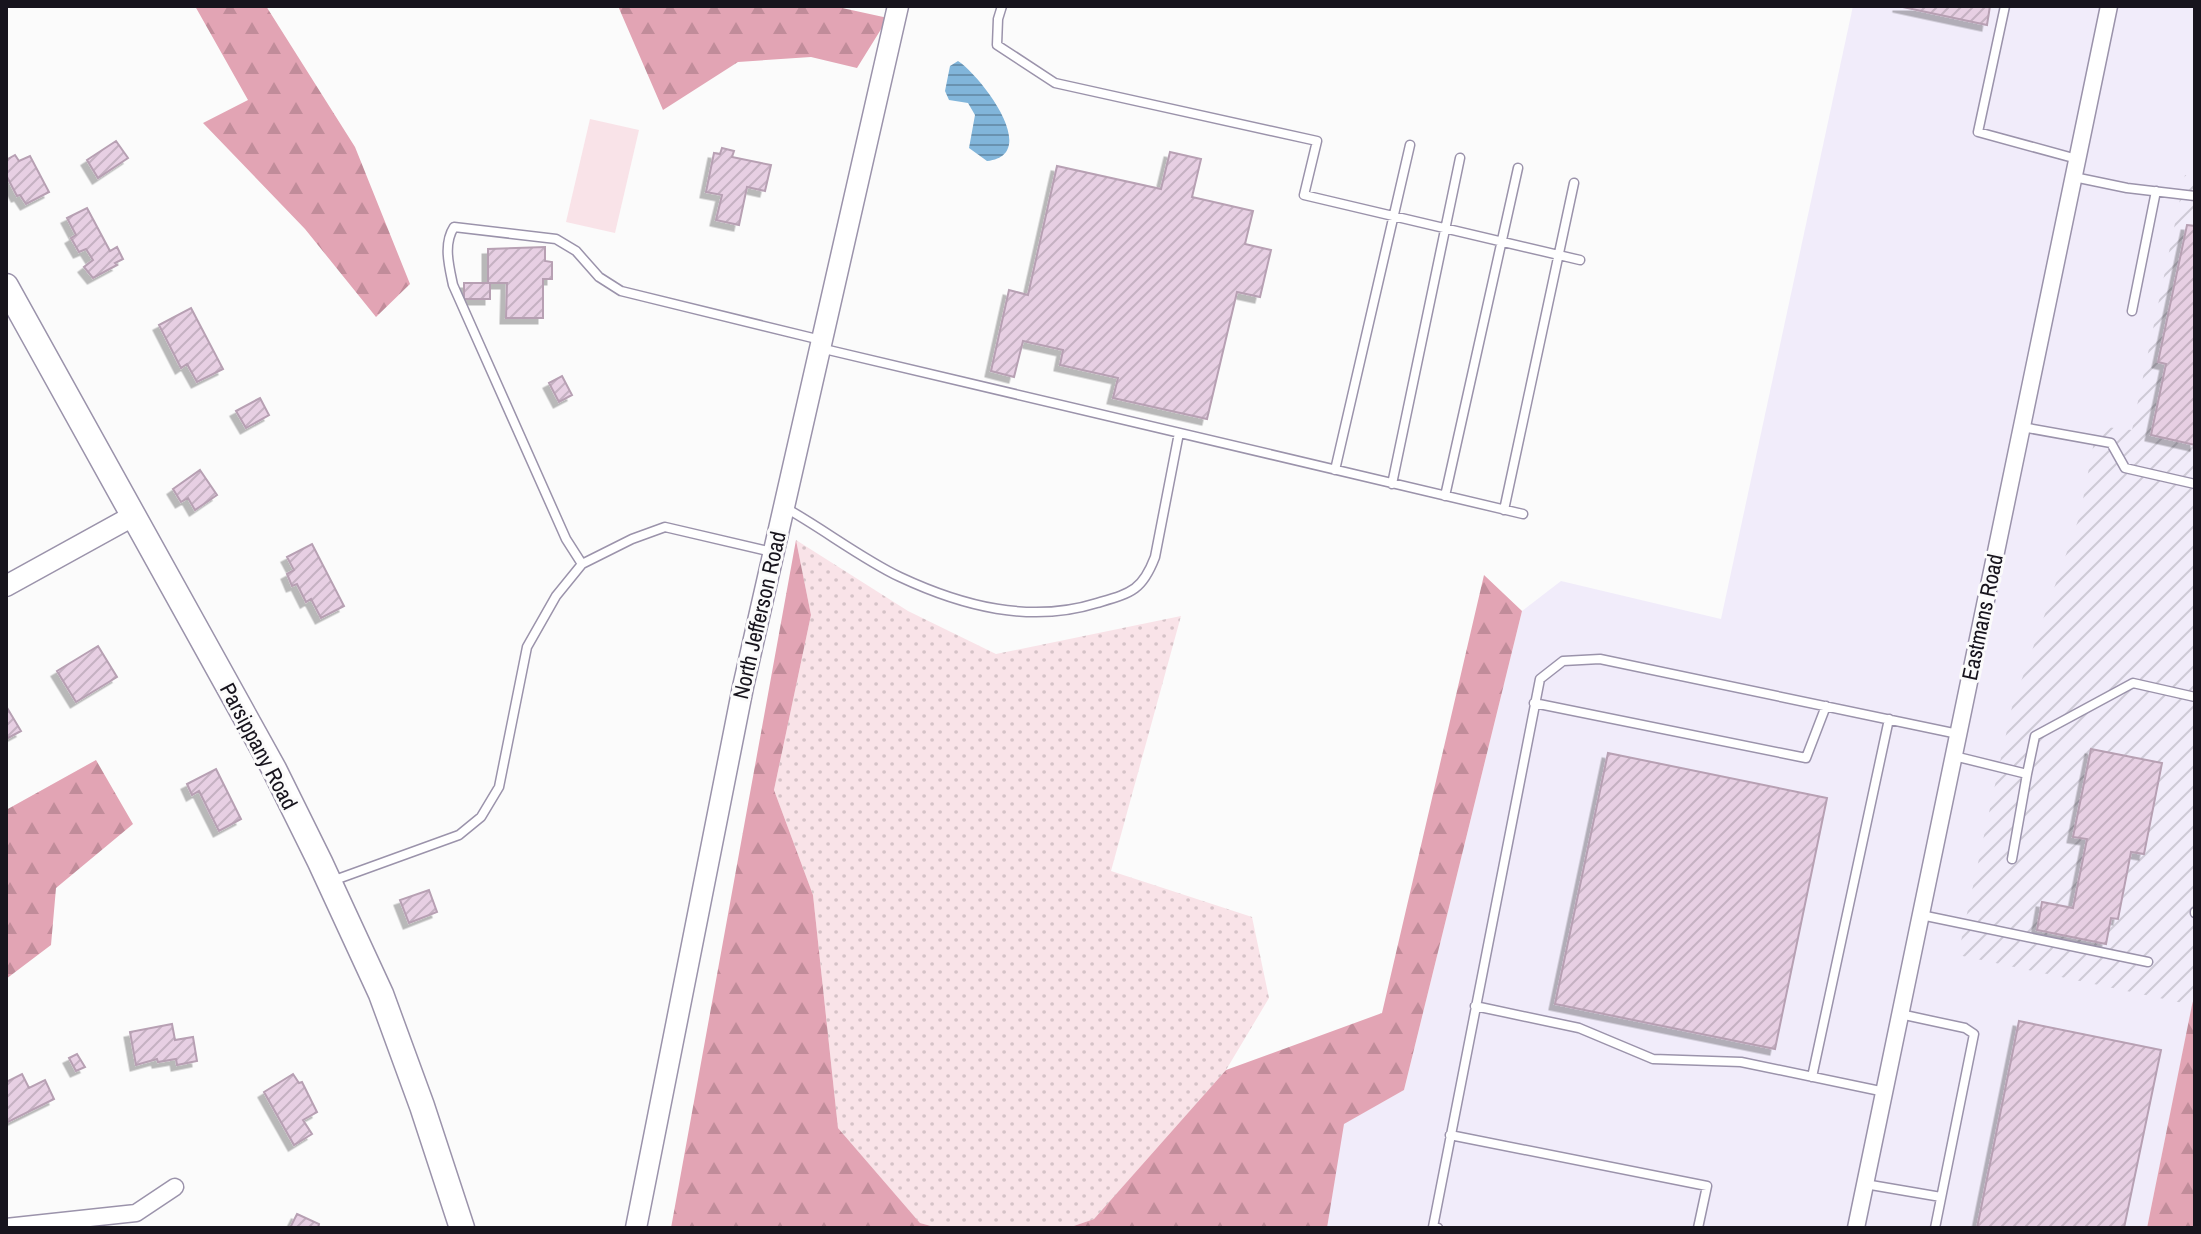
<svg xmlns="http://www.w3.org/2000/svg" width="2201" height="1234" viewBox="0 0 2201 1234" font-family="'Archivo Narrow',sans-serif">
  <defs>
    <pattern id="industrial-furrows" width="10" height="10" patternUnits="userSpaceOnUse" patternTransform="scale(2)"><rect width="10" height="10" fill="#f1ecfa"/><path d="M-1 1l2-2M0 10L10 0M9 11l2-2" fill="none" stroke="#cecad6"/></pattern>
    <pattern id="grass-dots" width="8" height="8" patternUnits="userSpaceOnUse" patternTransform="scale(2)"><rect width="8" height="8" fill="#f9e3e8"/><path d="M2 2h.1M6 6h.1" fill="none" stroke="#d5c2c7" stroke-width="1.8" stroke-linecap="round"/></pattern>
    <pattern id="forest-firs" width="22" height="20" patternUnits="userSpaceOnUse" patternTransform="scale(2)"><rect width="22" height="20" fill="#e2a4b4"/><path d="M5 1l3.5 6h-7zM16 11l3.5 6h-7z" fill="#c18c9a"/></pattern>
    <pattern id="water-rules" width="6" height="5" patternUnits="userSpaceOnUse" patternTransform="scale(2)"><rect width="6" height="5" fill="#81b5da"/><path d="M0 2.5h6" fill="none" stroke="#6992b0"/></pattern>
    <pattern id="building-hatch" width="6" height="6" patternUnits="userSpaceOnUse" patternTransform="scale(2)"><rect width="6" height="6" fill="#e7cfe3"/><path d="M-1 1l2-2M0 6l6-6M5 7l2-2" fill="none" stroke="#c5b1c2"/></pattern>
    <filter id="shadow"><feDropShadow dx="-5.5" dy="5.5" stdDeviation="0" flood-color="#0004"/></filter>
  </defs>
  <rect width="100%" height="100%" fill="#fbfbfb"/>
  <path fill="#f1ecfa" d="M1853 6H2195V993L2147 1228H1327L1343 1124 1404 1090 1522 611 1561 581 1721 619Z"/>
  <path fill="url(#industrial-furrows)" d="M2185 175 2195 177V993L2192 1005 1958 955 2012 707 2080 515 2097 426 2132 430Z"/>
  <path fill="url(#grass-dots)" d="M796 540 908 611 996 654 1181 616 1111 871 1252 917 1269 998 1226 1070 1094 1219 1068 1228H938L920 1223 838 1128 813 895 774 790 811 615Z"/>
  <path fill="url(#forest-firs)" d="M195 6H266L355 147 410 284 376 317 305 229 203 123 248 100Z
    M618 6H833L888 18 857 68 811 57 738 62 663 110Z
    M796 540 811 615 774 790 813 895 838 1128 920 1223 938 1228H671Z
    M1484 575 1522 611 1404 1090 1344 1124 1327 1228H1068L1094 1219 1226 1070 1382 1013Z
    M96 760 133 824 56 888 51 945 6 979V810Z
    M2195 993V1228H2147L2192 1005Z"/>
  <path fill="#f9e3e8" d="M590 119 639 130 615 233 566 222Z"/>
  <path fill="url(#water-rules)" d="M958 61C981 76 1042 155 987 161L969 148 975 115 968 103 949 100 945 91 950 66Z"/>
  <path fill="url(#building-hatch)" stroke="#b7a0b3" stroke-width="2" filter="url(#shadow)" d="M1898 6H1990L1987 25Z
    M116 141 128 158 98 178 87 160Z
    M722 148 734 151 732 157 771 165 765 191 747 187 739 225 716 220 722 195 706 192 714 153 720 154Z
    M1170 152 1201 159 1192 197 1253 211 1245 244 1271 250 1260 297 1237 292 1207 419 1113 398 1118 378 1060 365 1063 350 1023 341 1014 377 991 371 1009 290 1028 295 1057 166 1161 189Z
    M15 155 19 161 30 156 49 192 26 204 20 195 17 196 6 175V160Z
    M87 208 110 251 117 247 123 259 115 263 117 265 93 278 84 267 93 260 86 249 79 252 71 238 76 235 67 218Z
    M2187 225 2195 226V445L2151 435 2166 364 2158 362Z
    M545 247V261L552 262V279H543V318H506L507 283H490V299H464V283H488V249Z
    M191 308 223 369 197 382 187 364 181 368 159 325Z
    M562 376 572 395 559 402 549 383Z
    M260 398 269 415 246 428 236 411Z
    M200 470 217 495 195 510 188 498 181 502 173 489Z
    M312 544 344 606 321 618 311 599 306 602 297 584 292 586 287 574 294 570 287 557Z
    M98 646 117 677 76 702 57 671Z
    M6 706 21 731 6 739Z
    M2091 749 2162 763 2144 854 2131 852 2118 919 2111 918 2106 944 2037 930 2042 902 2073 908 2087 839 2073 837Z
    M1608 753 1827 798 1775 1049 1555 1004Z
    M216 769 241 819 219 831 199 791 192 795 187 784Z
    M429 890 437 912 409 923 400 900Z
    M2019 1021 2161 1050 2124 1228H1977Z
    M172 1024 175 1040 193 1037 197 1061 177 1065 176 1059 158 1062 157 1059 136 1065 130 1032Z
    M77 1054 85 1067 76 1071 69 1058Z
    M22 1074 29 1088 45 1080 54 1099 6 1123V1082Z
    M293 1074 299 1083 302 1082 317 1112 303 1120 312 1134 294 1145 264 1092Z
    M297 1214 319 1224 318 1228H290Z"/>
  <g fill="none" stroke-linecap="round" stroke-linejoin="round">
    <defs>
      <path id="service" d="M1002 6 998 19 997 45 1055 83 1317 141 1304 195 1580 260
        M2005 6 1978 132 2077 159
        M2074 177 2127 188 2195 196
        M2132 311 2156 191
        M820 348 1523 514
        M2022 427 2111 443 2125 468 2195 484
        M1335 470 1410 145
        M1392 484 1460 158
        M1445 496 1518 168
        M784 507C822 528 862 559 900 577 962 606 1030 624 1097 603 1131 593 1142 591 1155 557L1179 433
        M1504 510 1574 183
        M582 564 566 539 453 285C449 266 443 244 454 227L556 239 576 251 599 277 621 291 821 340
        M1534 703 1806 758 1826 706
        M1954 756 2027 774 2012 859
        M2027 774 2035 736 2133 683 2195 697
        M332 881 459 835 481 817 499 787 527 647 556 596 582 564 632 539 665 527 772 552
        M2195 913V912
        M1921 915 2148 962
        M1475 1006 1579 1028 1653 1059 1741 1062 1885 1092
        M1900 1014 1965 1028 1974 1034 1935 1228
        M1812 1077 1889 719
        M1450 1135 1707 1186 1698 1228
        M1865 1184 1941 1197
        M1438 1228 1433 1227 1540 679 1563 661 1600 659 1958 734"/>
      <path id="minor" d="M6 1227 136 1213 175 1187
        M1856 1228 2109 6"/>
      <path id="tertiary" d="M6 586 133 516
        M636 1228 743 687 898 6"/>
      <path id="secondary" d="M6 286 274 769 320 862 381 994 422 1106 462 1228"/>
    </defs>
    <use href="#service" stroke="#9b93ab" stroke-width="11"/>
    <use href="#minor" stroke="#9b93ab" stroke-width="19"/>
    <use href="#tertiary" stroke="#9b93ab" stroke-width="23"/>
    <use href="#secondary" stroke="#9b93ab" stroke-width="27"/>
    <use href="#service" stroke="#fff" stroke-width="8"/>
    <use href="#minor" stroke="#fff" stroke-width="16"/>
    <use href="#tertiary" stroke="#fff" stroke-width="20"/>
    <use href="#secondary" stroke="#fff" stroke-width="24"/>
  </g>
  <g text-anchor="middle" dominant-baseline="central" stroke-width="6" stroke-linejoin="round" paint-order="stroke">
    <g font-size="22" fill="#17141d" stroke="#fbfbfb">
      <text transform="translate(759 615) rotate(-77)">North Jefferson Road</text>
      <text transform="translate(1982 617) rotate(-78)">Eastmans Road</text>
      <text transform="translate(259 746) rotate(62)">Parsippany Road</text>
    </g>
  </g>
  <rect width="2201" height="1234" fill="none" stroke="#17141d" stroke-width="16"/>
</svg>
